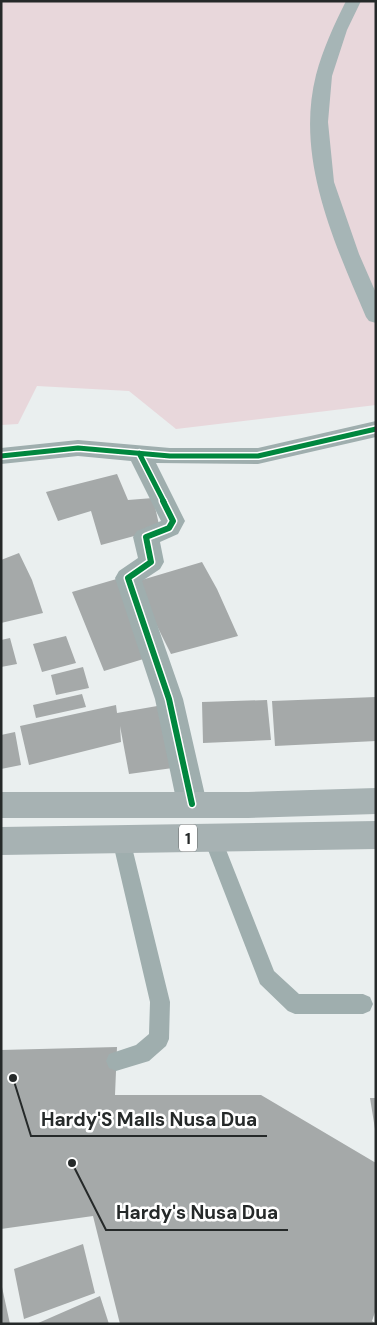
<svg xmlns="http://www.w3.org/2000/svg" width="377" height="1325" viewBox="0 0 377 1325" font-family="'DM Sans',sans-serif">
  <rect width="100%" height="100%" fill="#eaefef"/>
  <path fill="#e8d7db" d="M1 1H376V405L176 429 129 391 37 386 18 424 1 425Z"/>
  <path fill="#a5a9a9" d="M117 474 128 500 153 498 160 529 101 545 91 511 58 521 46 492Z
    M19 553 32 580 43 613 1 623V560Z
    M202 562 217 589 238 636 171 654 135 582Z
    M120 578 150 657 104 671 72 592Z
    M66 636 76 663 42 672 33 644Z
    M10 638 17 664 1 667V640Z
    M83 667 89 688 56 695 51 675Z
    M82 694 86 707 36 718 33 705Z
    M376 697V741L275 746 272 701Z
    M267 700 271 740 203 743 202 702Z
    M116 705 117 713 163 705 180 767 129 774 120 726 121 742 29 765 20 726Z
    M15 732 21 765 1 769V735Z
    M117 1047 115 1095H261L376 1163V1309L372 1321 376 1324H120L93 1216 1 1229V1050Z
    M370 1098H376V1129H375Z
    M83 1244 95 1293 24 1319 14 1269Z
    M1 1287H2L10 1324H1Z
    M100 1296 109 1324H36Z"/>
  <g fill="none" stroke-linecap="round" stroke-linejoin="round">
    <path fill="#9faeae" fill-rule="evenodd" d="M212 829 218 831 221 837 274 971 299 994H363L370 997 373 1004 370 1011 363 1014H295L288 1011 260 984 203 837 206 831Z
      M121 831 127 833 130 839 170 1002 169 1039 166 1046 149 1061 116 1071 109 1068 106 1061 109 1054 136 1045 149 1034 150 1002 112 839 115 833Z"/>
    <path fill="#9faeae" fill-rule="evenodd" d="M376 421V437L258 464 156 463 185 521 178 534 160 542 164 562 160 569 142 581 183 699 207 804 203 813 192 817 181 813 177 804 155 699 115 578 119 571 138 558 133 537 137 531 161 521 131 461 78 456 1 464V448L78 440 170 448H258Z"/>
    <path fill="#a6b5b6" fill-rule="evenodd" d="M346 1H361L347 30 332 76 328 122 334 182 359 254 376 293V323L369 321 366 317C334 242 295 158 316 75 323 49 334 25 346 1Z"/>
    <path fill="#a7b2b3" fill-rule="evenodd" d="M376 788V814L248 818H1V792H248Z
      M376 821V849L1 855V827Z"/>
    <defs>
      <path id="cycleway-far1" d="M139 453 164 502
        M1 456 78 448 170 456H258L376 429"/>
      <path id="cycleway" d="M163 501 173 521 169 528 146 537 151 562 128 578 169 699 192 804"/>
    </defs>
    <use href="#cycleway-far1" stroke="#fff" stroke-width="8"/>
    <use href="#cycleway" stroke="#fff" stroke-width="9"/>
    <use href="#cycleway-far1" stroke="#00873e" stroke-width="5"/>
    <use href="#cycleway" stroke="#00873e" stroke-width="6"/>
  </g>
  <g text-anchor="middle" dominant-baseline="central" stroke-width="5" stroke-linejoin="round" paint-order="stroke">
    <rect fill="#fff" stroke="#666969" stroke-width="1" x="179" y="824.5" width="18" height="27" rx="4"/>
    <g font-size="16" font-weight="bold" fill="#252929">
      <text x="188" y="838">1</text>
    </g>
  </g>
  <path fill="none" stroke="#252929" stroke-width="2" d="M13 1078L31 1136H267M72 1163L106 1230H288"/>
  <g fill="#252929" stroke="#fff" stroke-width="2">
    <circle cx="13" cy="1078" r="5"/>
    <circle cx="72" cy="1163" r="5"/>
  </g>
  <g font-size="19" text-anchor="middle" font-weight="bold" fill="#252929" stroke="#fff" stroke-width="5" stroke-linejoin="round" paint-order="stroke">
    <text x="149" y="1126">Hardy'S Malls Nusa Dua</text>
    <text x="197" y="1219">Hardy's Nusa Dua</text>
  </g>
  <rect width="377" height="1325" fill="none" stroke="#252929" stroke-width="5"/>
</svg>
